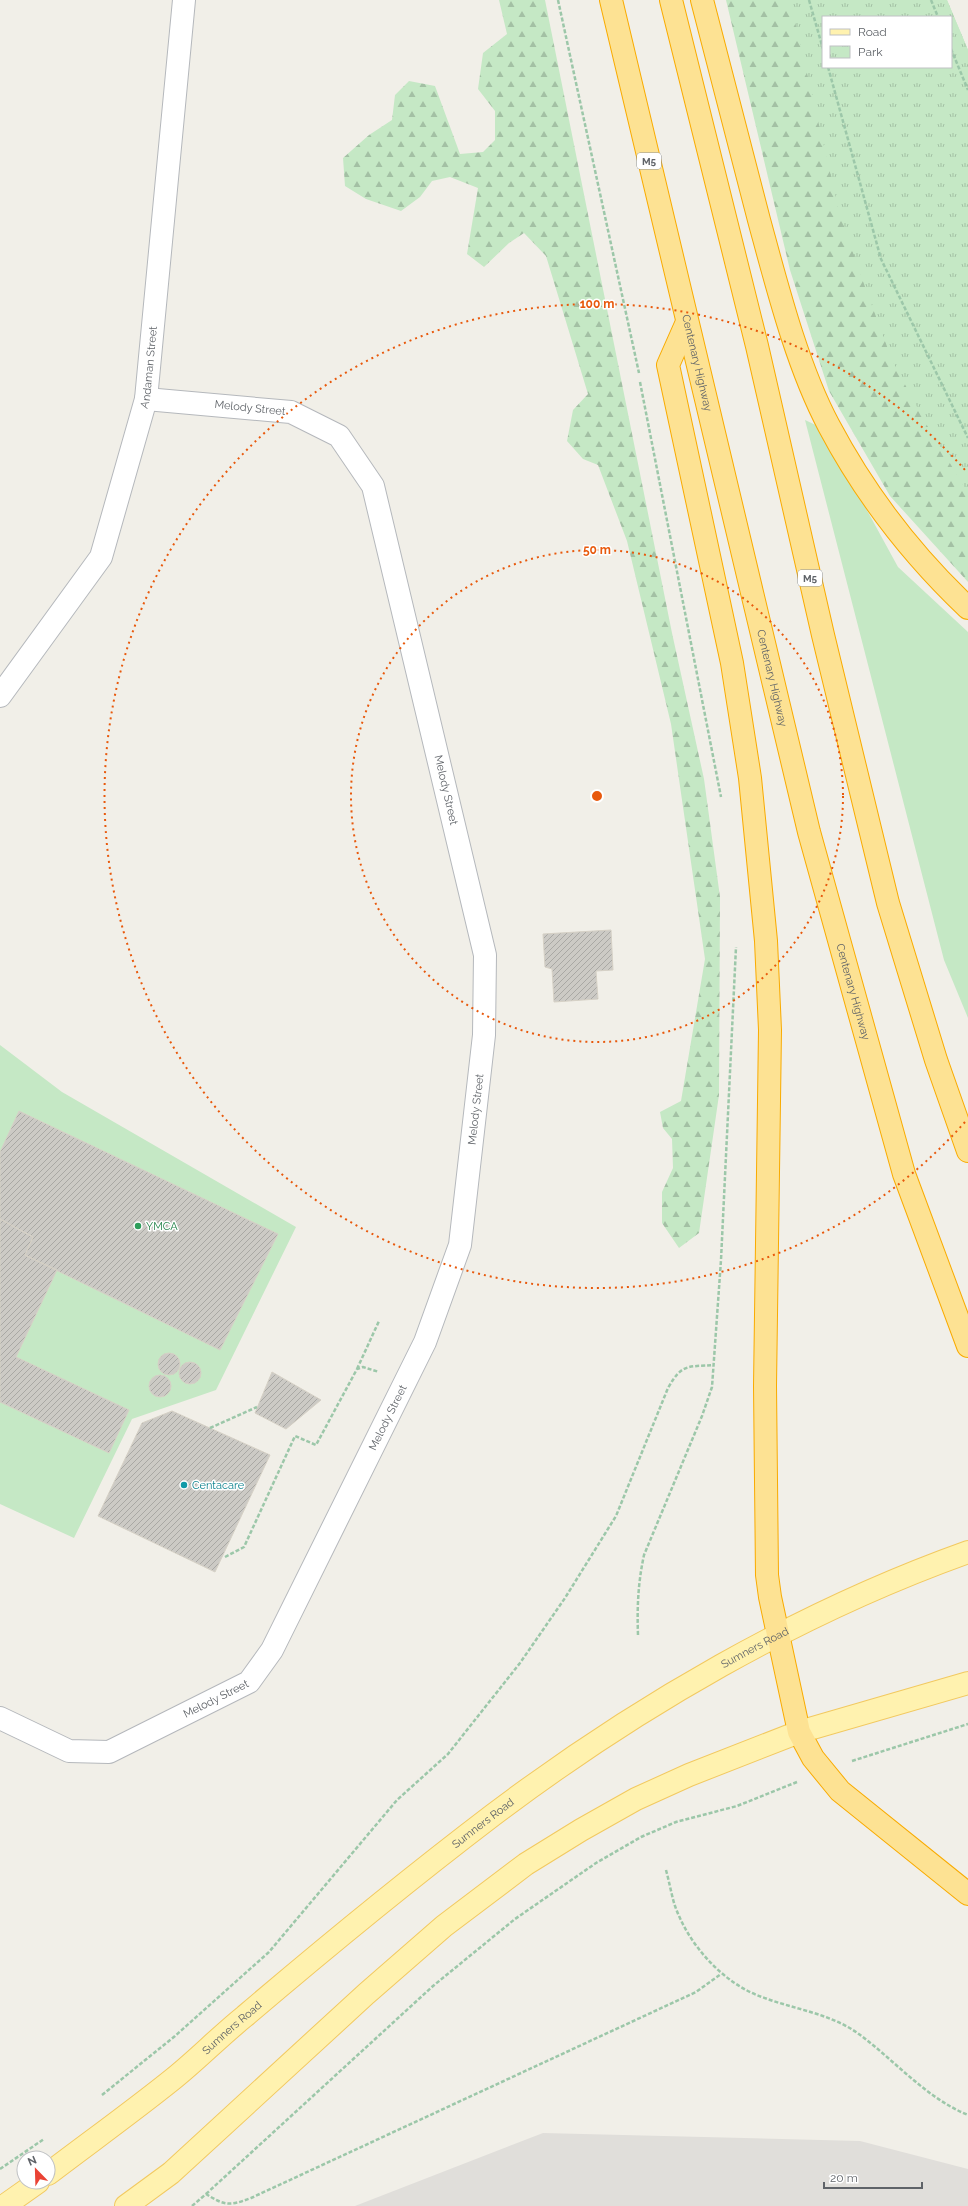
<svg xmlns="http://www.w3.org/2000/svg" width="968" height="2206" viewBox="0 0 968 2206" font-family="Raleway,sans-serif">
  <defs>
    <pattern id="forest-firs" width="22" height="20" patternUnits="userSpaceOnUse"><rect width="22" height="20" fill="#c5e8c5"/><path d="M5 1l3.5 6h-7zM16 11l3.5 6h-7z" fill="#a3c0a4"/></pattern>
    <pattern id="park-tufts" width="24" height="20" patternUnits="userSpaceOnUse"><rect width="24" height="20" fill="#c5e8c5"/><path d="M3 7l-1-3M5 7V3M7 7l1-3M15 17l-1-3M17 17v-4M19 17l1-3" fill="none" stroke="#a3c0a4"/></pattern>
    <pattern id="building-hatch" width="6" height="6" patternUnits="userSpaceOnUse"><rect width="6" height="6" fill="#cccac5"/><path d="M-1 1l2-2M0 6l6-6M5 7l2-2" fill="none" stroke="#a9a8a4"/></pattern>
  </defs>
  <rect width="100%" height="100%" fill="#f1efe8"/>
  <path fill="#e0deda" d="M543 2133 860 2141 968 2169V2206H355Z"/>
  <path fill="#c5e8c5" d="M805 420 822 428 898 567 968 632V1018L944 960Z
    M0 1045 62 1092 296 1227 216 1390 132 1419 74 1538 0 1504Z"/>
  <path fill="url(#forest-firs)" fill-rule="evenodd" d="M499 0H545L672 633 704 779 720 897 719 1095 699 1233 679 1248 662 1223V1192L673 1168 672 1139 663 1128 660 1112 681 1101 705 959 671 724 627 541 598 465 583 459 567 441 573 410 588 394 546 256 524 233 509 243 484 267 467 254 478 188 450 177 432 181 420 197 401 211 366 199 345 186 343 158 369 135 392 120 395 95 409 81 435 86 460 154 483 152 495 140V111L478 89 483 53 507 34Z
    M726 0H947L968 50V582L890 496 829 391 790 270ZM823 17H951V67H823Z"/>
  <path fill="url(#park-tufts)" fill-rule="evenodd" d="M790 0H947L968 50V493L925 422 892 360 864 284 839 211ZM823 17H951V67H823Z"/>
  <path fill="url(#building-hatch)" stroke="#d6d1c6" d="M611 930 613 970 596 971 598 999 554 1002 552 969 545 967 543 934Z
    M19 1111 278 1234 220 1350 25 1255 33 1237 0 1219V1152Z
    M0 1219 33 1237 25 1255 57 1270 16 1357 129 1410 109 1453 0 1402Z
    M158 1364a11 11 0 1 1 22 0a11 11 0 1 1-22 0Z
    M179 1373a11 11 0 1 1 22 0a11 11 0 1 1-22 0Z
    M272 1372 321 1400 286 1429 255 1413Z
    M149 1386a11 11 0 1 1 22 0a11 11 0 1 1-22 0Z
    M172 1411 270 1455 215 1572 98 1516 142 1423Z"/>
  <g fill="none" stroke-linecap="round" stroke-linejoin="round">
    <defs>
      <g id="minor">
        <path id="s1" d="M0 696 101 557 146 399 184 0"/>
        <path id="s2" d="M0 1718 69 1751 109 1752 249 1682 272 1650 425 1342 460 1245 484 1035 485 955 373 486 339 436 291 412 146 399"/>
      </g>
      <g id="major">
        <path id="s3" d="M48 2174C90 2142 132 2112 173 2079 198 2059 220 2036 245 2016 326 1947 409 1879 493 1815 636 1707 800 1612 968 1552"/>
        <path d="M4 2206 38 2182"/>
        <path d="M126 2206 171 2173 366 1994 444 1926 526 1864 581 1830 636 1799 689 1775 799 1732 968 1683"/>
      </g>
      <g id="highway">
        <path id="s4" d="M611 0 809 832 904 1174 968 1346"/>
        <path d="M671 0 757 346 823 635 888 903 936 1060 968 1151"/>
        <path d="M702 0C721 73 740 147 759 220 777 286 797 366 829 426 865 494 912 555 968 608"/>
        <path d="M687 322 668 365 732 663 750 778 766 941 770 1030 765 1386 767 1575 770 1597 799 1732 813 1758 840 1791 968 1894"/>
      </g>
    </defs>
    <use href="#minor" stroke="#b5b8bc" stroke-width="24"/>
    <use href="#major" stroke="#f2c960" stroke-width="24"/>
    <use href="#highway" stroke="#f9ab00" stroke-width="24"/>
    <path stroke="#9cc7a9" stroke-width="2.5" stroke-dasharray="4 2" stroke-linecap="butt" d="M558 0 639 373
      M809 0 823 49
      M931 0 938 17
      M951 49 968 90
      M828 67 881 259 968 438
      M640 382 721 797
      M357 1369 379 1321
      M210 1428 257 1407
      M225 1557 244 1547 295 1436 316 1445 357 1369 363 1367 379 1372
      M638 1635C637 1607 638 1583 644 1555L702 1416 712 1387 721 1260 736 947
      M852 1761 968 1724
      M666 1870C669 1881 671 1892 674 1903 687 1943 722 1983 762 1997 793 2009 828 2013 856 2032 894 2059 924 2097 968 2115
      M102 2095 175 2036 269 1952 397 1800 448 1754 520 1663 565 1598 616 1516 668 1388C682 1363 688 1367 714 1365
      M0 2169 44 2139
      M206 2194 433 1986 515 1919 596 1863 641 1837 676 1822 737 1806 797 1782
      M192 2206 206 2194C225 2206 230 2206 251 2198L696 1992 721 1974"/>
    <use href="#minor" stroke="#fff" stroke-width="22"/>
    <use href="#major" stroke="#fff2af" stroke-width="22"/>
    <use href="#highway" stroke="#fde293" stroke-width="22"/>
  </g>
  <g fill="none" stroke="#e8590c" stroke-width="2" stroke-dasharray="2 4">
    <circle cx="597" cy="796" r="246"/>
    <path d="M965 1122A492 492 0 1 1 965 470"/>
  </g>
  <circle fill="#2e9e5b" stroke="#fff" stroke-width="1.5" cx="138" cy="1226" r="4"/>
  <circle fill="#0f9aa8" stroke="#fff" stroke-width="1.5" cx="184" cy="1485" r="4"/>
  <g text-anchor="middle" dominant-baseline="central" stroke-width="3" stroke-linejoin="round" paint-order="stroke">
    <g fill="#fff" stroke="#8f9295" stroke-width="1">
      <rect x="637" y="153" width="24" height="16" rx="3"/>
      <rect x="798" y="570" width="24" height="16" rx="3"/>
    </g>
    <g font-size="10" font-weight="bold" fill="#5f6368">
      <text x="649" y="161">M5</text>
      <text x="810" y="578">M5</text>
    </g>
    <g font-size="11" fill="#5f6368" stroke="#fff">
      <text stroke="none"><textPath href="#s4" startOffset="373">Centenary Highway</textPath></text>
      <text stroke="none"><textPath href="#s1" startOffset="368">Andaman Street</textPath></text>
      <text transform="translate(250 408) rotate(6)">Melody Street</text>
      <text stroke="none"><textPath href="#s4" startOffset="697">Centenary Highway</textPath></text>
      <text transform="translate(446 790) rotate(77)">Melody Street</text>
      <text stroke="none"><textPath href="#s4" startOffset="1021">Centenary Highway</textPath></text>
      <text stroke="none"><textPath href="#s2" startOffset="896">Melody Street</textPath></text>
      <text stroke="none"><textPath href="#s2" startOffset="572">Melody Street</textPath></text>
      <text stroke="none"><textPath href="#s3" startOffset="883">Sumners Road</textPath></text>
      <text stroke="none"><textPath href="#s2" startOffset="236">Melody Street</textPath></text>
      <text stroke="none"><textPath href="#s3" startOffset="559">Sumners Road</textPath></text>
      <text stroke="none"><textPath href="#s3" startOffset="235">Sumners Road</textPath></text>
    </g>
    <g font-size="11" fill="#27864d" stroke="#fff" text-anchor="start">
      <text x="146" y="1226">YMCA</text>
    </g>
    <g font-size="11" fill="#0d838f" stroke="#fff" text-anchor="start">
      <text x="192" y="1485">Centacare</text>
    </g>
  </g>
  <circle cx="597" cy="796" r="6" fill="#e8590c" stroke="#fff" stroke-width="2"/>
  <g font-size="12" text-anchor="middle" font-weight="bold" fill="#e8590c" stroke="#fff" stroke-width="3" stroke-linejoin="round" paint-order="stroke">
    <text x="597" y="308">100 m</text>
    <text x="597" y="554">50 m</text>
  </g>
  <rect x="822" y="16" width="130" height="52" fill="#ffffff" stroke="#bfc1c3"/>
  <rect x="830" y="29" width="20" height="6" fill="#fff2af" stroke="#bfc1c3"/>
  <text x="858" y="36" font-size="12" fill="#5f6368">Road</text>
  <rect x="830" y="46" width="20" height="12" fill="url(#park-tufts)" stroke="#bfc1c3"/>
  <text x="858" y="56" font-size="12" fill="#5f6368">Park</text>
  <g transform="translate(36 2170) rotate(337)"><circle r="19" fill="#ffffff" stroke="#bfc1c3"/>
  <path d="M0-3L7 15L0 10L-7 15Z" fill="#ea4335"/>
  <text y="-6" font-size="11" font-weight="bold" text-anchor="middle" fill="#5f6368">N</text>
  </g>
  <path d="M824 2182v6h98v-6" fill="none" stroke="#5f6368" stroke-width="2"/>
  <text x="830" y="2182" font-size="12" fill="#5f6368" stroke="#ffffff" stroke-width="3" paint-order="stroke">20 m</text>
</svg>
